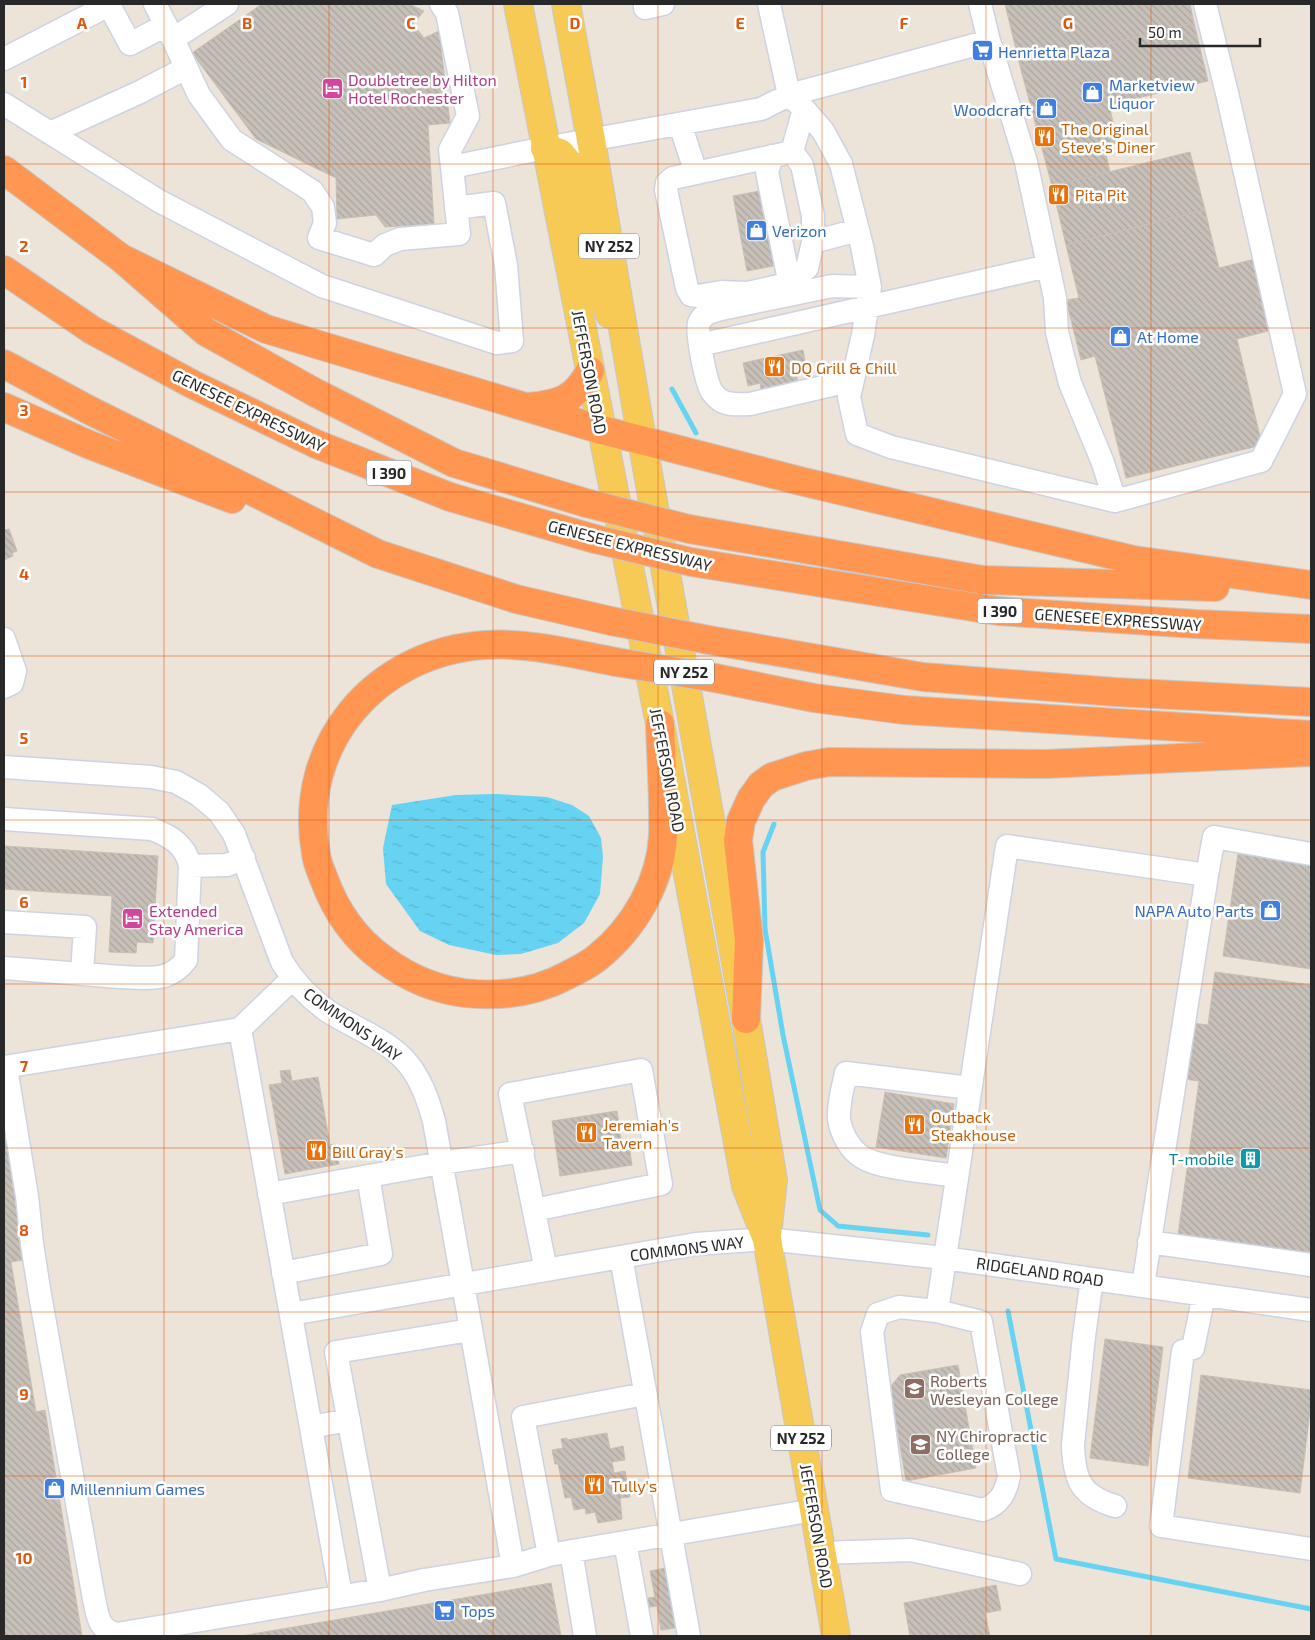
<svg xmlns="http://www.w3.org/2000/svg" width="1315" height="1640" viewBox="0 0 1315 1640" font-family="'Exo 2',sans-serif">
  <defs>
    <pattern id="water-ripples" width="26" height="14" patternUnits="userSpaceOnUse" patternTransform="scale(1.25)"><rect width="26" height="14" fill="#67d3f3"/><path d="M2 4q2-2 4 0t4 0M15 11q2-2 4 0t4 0" fill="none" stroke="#59b5d0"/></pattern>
    <pattern id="building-back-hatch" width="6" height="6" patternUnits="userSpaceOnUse" patternTransform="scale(1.25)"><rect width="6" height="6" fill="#c7c0b9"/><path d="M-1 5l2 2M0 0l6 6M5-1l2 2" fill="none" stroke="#aba59f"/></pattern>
  </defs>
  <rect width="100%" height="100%" fill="#ece3d9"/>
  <path fill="url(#water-ripples)" d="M495 794 547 797 572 805 589 816 601 838 603 857 600 894 584 923 558 943 521 954 496 955 449 945 420 931 386 884 383 848 392 805 456 795Z"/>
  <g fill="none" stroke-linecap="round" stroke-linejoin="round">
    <path stroke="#67d3f3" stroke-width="5" d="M672 389 696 433
      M774 824 763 852 765 929 783 1035 820 1210 838 1226 928 1235
      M1008 1311 1056 1559 1311 1609"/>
  </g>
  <path fill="url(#building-back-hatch)" stroke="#c7bfb3" d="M262 4H409L424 11 413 24 424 38 439 31 450 123 428 125 434 224 385 227 376 215 337 219 336 178 256 139 192 53Z
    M1005 4H1190L1194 23 1020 66Z
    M1194 23 1208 81 1109 105 1118 143 1104 146 1110 172 1052 186 1020 66Z
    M1190 152 1205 210 1066 245 1052 186Z
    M765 190 779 265 747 271 733 196Z
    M1205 210 1219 268 1259 258 1276 329 1237 339 1262 445 1126 478 1095 356 1081 360 1066 300 1079 298 1066 245Z
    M803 350 807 371 796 373 798 382 761 389 760 383 748 386 743 363Z
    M9 529 17 551 12 553 13 556 4 560V530Z
    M4 846 158 856 153 943 137 942 136 953 109 952 112 896 4 889Z
    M1238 854 1311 865V969L1223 956Z
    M1215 972 1311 985V1254L1178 1235 1199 1081 1184 1079 1192 1023 1208 1025Z
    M290 1070 292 1081 318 1077 330 1145 335 1144 339 1164 285 1174 269 1085 282 1083 280 1071Z
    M885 1092 954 1104 946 1158 876 1147Z
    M4 1111 28 1259 11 1262 36 1412 45 1410 82 1636H4Z
    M617 1111 622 1146 629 1145 632 1165 560 1176 552 1121Z
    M1105 1339 1163 1347 1148 1466 1090 1458Z
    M958 1365 976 1468 906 1481 890 1387 900 1375Z
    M1201 1375 1311 1390V1403L1300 1493 1188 1478Z
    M607 1433 610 1449 623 1446 625 1460 612 1462 614 1473 625 1471 630 1497 620 1498 622 1519 598 1523 595 1512 586 1514 585 1508 574 1510 571 1497 565 1498 558 1464H555L552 1450 563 1448 561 1439 567 1438V1440Z
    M671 1567 682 1627 661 1630 657 1606 644 1608 642 1599 655 1597 650 1571Z
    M551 1583 561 1636H241Z
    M996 1585 1001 1610 985 1613 990 1636H910L904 1603Z"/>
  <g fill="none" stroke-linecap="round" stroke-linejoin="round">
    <defs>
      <path id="minor" d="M155 4 173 39 227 4
        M441 4 447 13 468 116 450 150 452 167 545 148 761 109 789 95 989 41
        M645 4V8L663 4
        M769 4 789 95 804 109 823 131 841 164 862 246 870 287 863 335 849 397 857 434 891 447 1115 501 1261 461 1295 394 1227 93 1205 4
        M980 4 989 41 1026 162 1055 298 1057 332 1063 356 1070 383 1103 463 1115 501
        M173 39 199 95 232 140 312 191 323 207 325 223 319 238 374 255 385 245 400 239 459 234 452 167
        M4 59 109 5 130 44 166 25
        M4 104 159 201 322 286 497 343 512 341 506 265 494 203 456 208
        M680 124 696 173
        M50 133 140 92 186 68
        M792 152 802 165 813 216V242L807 268 783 285 748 293 721 292 698 296 691 295 687 288 666 190 667 183 673 178 792 152 804 109
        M772 156 767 172 789 280
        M813 242 858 230
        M700 345 1048 266
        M853 380 750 404C741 404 729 406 720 400 717 398 714 394 712 392 706 383 696 333 699 323 702 314 712 311 721 309L832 286 870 287
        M4 639 15 671 12 683 4 687
        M4 767 151 777 176 782 199 795 219 812 234 834 282 962C294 982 309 998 329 1012 356 1029 389 1040 409 1065 422 1082 428 1100 434 1121L513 1566
        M4 819 152 829C170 836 186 845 190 866L186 960C180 968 174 973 164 976 147 981 103 975 82 974L85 927 4 922
        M190 866 227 865 244 858
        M1207 875 1214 837 1311 854
        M4 968 82 974
        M240 1029 341 1596
        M4 1067 240 1029 292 979
        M6 1068 27 1196 32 1244 39 1289 94 1599C98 1617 98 1629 117 1634L380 1590 424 1580 513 1566 549 1555 814 1510
        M956 1176C933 1172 880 1169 862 1157 850 1150 841 1133 839 1119 838 1104 843 1087 846 1073L970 1088
        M269 1194 441 1163 523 1151
        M534 1210 661 1184 641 1070 510 1094 546 1270
        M1149 1242 1311 1265
        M621 1257 689 1636
        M283 1273 381 1254 368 1176
        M1092 1279 1084 1336 1073 1445C1074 1480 1081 1496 1115 1506
        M1204 1295 1193 1348 1183 1351 1161 1526 1311 1549
        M899 1307 937 1311 981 1322 1009 1476C1006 1492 1000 1504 983 1510L892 1490 872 1332 878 1314Z
        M937 1311 1007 846 1207 875 1143 1286
        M291 1314 696 1244 767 1239 944 1258 1311 1310
        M311 1427 349 1420
        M625 1542 642 1636
        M571 1551 585 1636
        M821 1553 911 1550 1020 1574
        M549 1555 523 1417 645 1394
        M380 1590 336 1352 470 1330"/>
      <path id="major" d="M518 4 660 724 746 1186 767 1239 836 1636
        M566 4 591 140 642 440 746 1019 773 1180 767 1235
        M545 148 560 153 570 165 593 275 610 314"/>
      <path id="highway" d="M4 170 121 258 206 332 316 393 454 463 586 503
        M121 258 266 329 602 430 800 481 1134 560 1311 585
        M4 270 92 330 192 384 316 444 450 497 595 539
        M4 364 87 409 378 554 516 599 611 621
        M4 407 90 445 232 499
        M529 407C559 404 575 400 590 371
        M689 529 983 580 1215 587
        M691 562 998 611 1196 624 1311 629
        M709 640 923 677 1115 692 1311 702
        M616 662C573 654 529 642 485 645 376 652 296 744 316 854 317 863 321 871 324 879 336 912 355 939 383 959 407 977 434 989 464 993 500 997 534 993 566 976 577 970 589 965 598 957 634 928 661 882 663 835 664 798 661 760 660 724
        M715 678 814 698 904 710 1311 735
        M746 1019 749 940 738 840 741 821 751 799 761 785 772 777 806 766 829 762 1046 764 1311 752"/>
    </defs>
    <use href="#minor" stroke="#ced3e2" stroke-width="25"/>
    <use href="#major" stroke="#c7c7c7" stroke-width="30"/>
    <use href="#highway" stroke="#c7c7c7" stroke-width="30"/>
    <use href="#minor" stroke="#fff" stroke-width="22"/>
    <use href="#major" stroke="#f6ca54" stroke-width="28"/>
    <use href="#highway" stroke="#ff9651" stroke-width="28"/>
    <defs>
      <path id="highway-bridge" d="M586 503 689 529
        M595 539 691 562
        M611 621 709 640
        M616 662 715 678"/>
    </defs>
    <use href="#highway-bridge" stroke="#c7c7c7" stroke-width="30" stroke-linecap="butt"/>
    <use href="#highway-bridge" stroke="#ff9651" stroke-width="28"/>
  </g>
  <path fill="none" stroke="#de570d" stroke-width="1" stroke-opacity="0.55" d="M164 4V1636M329 4V1636M493 4V1636M658 4V1636M822 4V1636M986 4V1636M1151 4V1636M4 164H1311M4 328H1311M4 492H1311M4 656H1311M4 820H1311M4 984H1311M4 1148H1311M4 1312H1311M4 1476H1311"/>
  <defs>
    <symbol id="supermarket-square" viewBox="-11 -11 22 22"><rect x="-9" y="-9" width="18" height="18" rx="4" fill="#3f7fe0" stroke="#fff"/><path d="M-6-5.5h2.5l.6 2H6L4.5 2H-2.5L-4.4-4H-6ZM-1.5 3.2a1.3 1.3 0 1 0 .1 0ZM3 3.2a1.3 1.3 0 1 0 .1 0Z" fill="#fff"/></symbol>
    <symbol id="hotel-square" viewBox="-11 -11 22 22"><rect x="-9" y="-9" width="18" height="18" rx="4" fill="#d1479c" stroke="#fff"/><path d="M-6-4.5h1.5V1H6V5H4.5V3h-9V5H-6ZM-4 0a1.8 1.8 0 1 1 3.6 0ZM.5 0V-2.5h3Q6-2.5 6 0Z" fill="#fff"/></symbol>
    <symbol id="shop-square" viewBox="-11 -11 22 22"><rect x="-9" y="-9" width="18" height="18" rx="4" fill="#3f7fe0" stroke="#fff"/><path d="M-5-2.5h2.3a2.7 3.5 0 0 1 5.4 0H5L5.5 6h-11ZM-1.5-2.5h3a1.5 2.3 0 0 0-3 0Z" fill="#fff"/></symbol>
    <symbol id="restaurant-square" viewBox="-11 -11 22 22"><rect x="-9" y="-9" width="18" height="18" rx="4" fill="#e8710a" stroke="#fff"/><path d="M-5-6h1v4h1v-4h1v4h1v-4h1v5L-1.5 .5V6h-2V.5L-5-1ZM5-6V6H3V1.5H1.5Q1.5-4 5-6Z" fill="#fff"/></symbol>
    <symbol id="building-square" viewBox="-11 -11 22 22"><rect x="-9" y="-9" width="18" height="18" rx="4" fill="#0f9aa8" stroke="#fff"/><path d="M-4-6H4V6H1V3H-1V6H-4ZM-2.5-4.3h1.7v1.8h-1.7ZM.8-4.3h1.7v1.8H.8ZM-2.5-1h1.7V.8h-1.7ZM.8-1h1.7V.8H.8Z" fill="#fff"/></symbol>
    <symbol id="university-square" viewBox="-11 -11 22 22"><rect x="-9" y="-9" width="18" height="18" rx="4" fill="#8d6e63" stroke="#fff"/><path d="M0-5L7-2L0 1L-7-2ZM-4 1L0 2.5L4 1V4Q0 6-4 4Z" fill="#fff"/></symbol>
  </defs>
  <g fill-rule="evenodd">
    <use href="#supermarket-square" x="970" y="38" width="25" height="25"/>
    <use href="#hotel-square" x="320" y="76" width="25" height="25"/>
    <use href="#shop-square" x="1080" y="80" width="25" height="25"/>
    <use href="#shop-square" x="1034" y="96" width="25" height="25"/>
    <use href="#restaurant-square" x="1032" y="124" width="25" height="25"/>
    <use href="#restaurant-square" x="1046" y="182" width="25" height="25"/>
    <use href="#shop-square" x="744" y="218" width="25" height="25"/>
    <use href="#shop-square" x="1108" y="324" width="25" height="25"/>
    <use href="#restaurant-square" x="762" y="354" width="25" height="25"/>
    <use href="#shop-square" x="1258" y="898" width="25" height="25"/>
    <use href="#hotel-square" x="120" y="906" width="25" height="25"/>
    <use href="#restaurant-square" x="902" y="1112" width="25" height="25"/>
    <use href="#restaurant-square" x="574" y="1120" width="25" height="25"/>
    <use href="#restaurant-square" x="304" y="1138" width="25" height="25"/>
    <use href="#building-square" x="1238" y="1146" width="25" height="25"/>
    <use href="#university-square" x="902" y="1376" width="25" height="25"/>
    <use href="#university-square" x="908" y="1432" width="25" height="25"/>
    <use href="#restaurant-square" x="582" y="1472" width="25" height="25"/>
    <use href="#shop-square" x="42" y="1476" width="25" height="25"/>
    <use href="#supermarket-square" x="432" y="1598" width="25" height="25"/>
  </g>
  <g text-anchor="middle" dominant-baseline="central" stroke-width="5" stroke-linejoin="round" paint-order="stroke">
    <g fill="#fff" stroke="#686868" stroke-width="1">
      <rect x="579" y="233.5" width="60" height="25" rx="4"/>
      <rect x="366.5" y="460.5" width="45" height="25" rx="4"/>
      <rect x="977.5" y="598.5" width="45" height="25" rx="4"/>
      <rect x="654" y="659.5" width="60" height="25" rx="4"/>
      <rect x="771" y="1425.5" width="60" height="25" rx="4"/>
    </g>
    <g font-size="15" font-weight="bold" fill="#282828">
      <text x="609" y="246">NY 252</text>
      <text x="389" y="473">I 390</text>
      <text x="1000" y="611">I 390</text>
      <text x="684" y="672">NY 252</text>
      <text x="801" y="1438">NY 252</text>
    </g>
    <g font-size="16" fill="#366cbe" stroke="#fff" text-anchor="start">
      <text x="998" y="51">Henrietta Plaza</text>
      <text x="1109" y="84">Marketview<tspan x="1109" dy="18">Liquor</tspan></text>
      <text x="1031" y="109" text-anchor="end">Woodcraft</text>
      <text x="772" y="230">Verizon</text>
      <text x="1137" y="336">At Home</text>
      <text x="1254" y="910" text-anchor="end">NAPA Auto Parts</text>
      <text x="70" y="1488">Millennium Games</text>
      <text x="461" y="1610">Tops</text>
    </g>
    <g font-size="16" fill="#b23c85" stroke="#fff" text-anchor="start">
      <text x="348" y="79">Doubletree by Hilton<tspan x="348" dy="18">Hotel Rochester</tspan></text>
      <text x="149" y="910">Extended<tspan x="149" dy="18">Stay America</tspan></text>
    </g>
    <g font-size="16" fill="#c56008" stroke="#fff" text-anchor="start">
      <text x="1061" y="128">The Original<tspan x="1061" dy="18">Steve's Diner</tspan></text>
      <text x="1075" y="194">Pita Pit</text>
      <text x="791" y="367">DQ Grill &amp; Chill</text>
      <text x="931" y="1116">Outback<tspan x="931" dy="18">Steakhouse</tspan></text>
      <text x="603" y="1124">Jeremiah's<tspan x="603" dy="18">Tavern</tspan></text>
      <text x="332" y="1151">Bill Gray's</text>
      <text x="611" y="1485">Tully's</text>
    </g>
    <g font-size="16" fill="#282828" stroke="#fff">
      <text transform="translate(590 372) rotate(79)">JEFFERSON ROAD</text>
      <text transform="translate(249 410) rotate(26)">GENESEE EXPRESSWAY</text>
      <text transform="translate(630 545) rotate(14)">GENESEE EXPRESSWAY</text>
      <text transform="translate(1118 619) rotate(4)">GENESEE EXPRESSWAY</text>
      <text transform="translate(668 770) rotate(79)">JEFFERSON ROAD</text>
      <text transform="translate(353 1024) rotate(35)">COMMONS WAY</text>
      <text transform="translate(687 1248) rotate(-7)">COMMONS WAY</text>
      <text transform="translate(1040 1271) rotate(8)">RIDGELAND ROAD</text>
      <text transform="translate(817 1526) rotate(80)">JEFFERSON ROAD</text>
    </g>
    <g font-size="16" fill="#0d838f" stroke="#fff" text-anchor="end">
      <text x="1234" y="1158">T-mobile</text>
    </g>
    <g font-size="16" fill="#785e54" stroke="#fff" text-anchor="start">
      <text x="930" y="1380">Roberts<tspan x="930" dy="18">Wesleyan College</tspan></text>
      <text x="936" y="1435">NY Chiropractic<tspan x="936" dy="18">College</tspan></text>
    </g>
  </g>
  <g font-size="16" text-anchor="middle" font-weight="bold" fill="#de570d" stroke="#fff" stroke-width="5" stroke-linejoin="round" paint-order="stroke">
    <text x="82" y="29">A</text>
    <text x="247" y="29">B</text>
    <text x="411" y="29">C</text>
    <text x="575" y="29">D</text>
    <text x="740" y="29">E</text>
    <text x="904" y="29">F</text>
    <text x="1068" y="29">G</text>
    <text x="24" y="88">1</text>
    <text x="24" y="252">2</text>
    <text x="24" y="416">3</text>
    <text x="24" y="580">4</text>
    <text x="24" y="744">5</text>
    <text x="24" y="908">6</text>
    <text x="24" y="1072">7</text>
    <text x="24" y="1236">8</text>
    <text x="24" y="1400">9</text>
    <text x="24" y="1564">10</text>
  </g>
  <rect width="1315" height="1640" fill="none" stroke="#282828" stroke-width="10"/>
  <path d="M1140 38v8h120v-8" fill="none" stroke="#282828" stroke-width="2.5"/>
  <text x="1148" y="38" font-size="15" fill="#282828" stroke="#ffffff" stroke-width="4" paint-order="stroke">50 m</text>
</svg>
